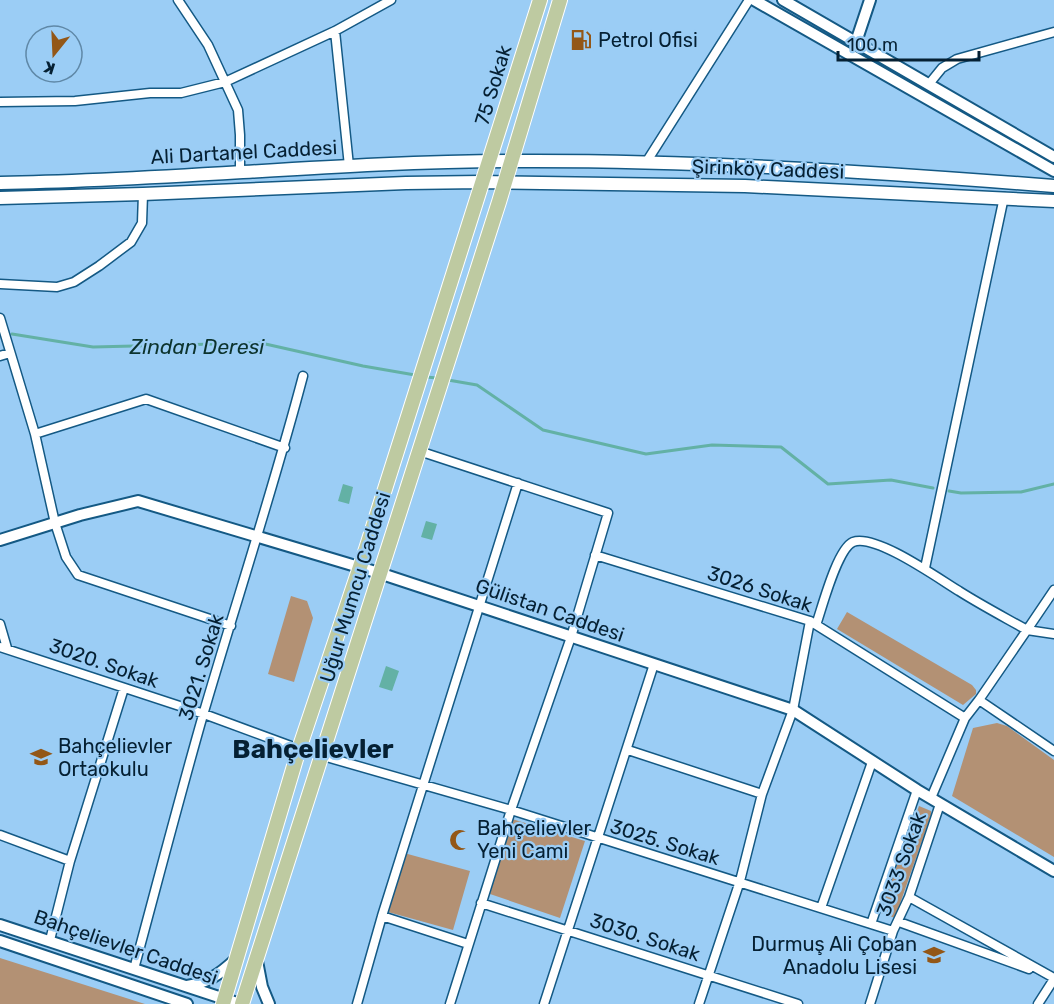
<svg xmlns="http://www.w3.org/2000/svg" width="1054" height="1004" viewBox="0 0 1054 1004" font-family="Rubik,sans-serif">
  <rect width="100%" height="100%" fill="#9bcdf5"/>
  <path fill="#b39174" d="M291 596 307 601 313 618 294 682 268 674Z
    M847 612 972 685 976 690V694L963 705 837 629Z
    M997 723 1007 726 1054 760V857L952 796 973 728Z
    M919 806 931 811V815L895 918 881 913 880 911Z
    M512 819 585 841 560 918 490 894Z
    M404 853 470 871 453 930 388 912Z
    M0 958 145 1004H0Z"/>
  <path fill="#63b1a5" d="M343 484 353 487 349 504 338 501Z
    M426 521 437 524 432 540 421 537Z
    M386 666 399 671 392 691 379 687Z"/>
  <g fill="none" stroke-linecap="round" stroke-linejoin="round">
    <path stroke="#63b1a5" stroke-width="3" d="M12 334 93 347 261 343 363 366 415 375
      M426 377 437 378
      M448 380 477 385 543 430 646 454 712 445 781 447 828 484 891 480 933 488
      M949 491 961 493 1021 492 1054 484"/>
    <defs>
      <path id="minor" d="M178 0 208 45 238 110 240 135V171
        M335 31 349 166
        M929 84 942 68 957 59 1054 32
        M0 102 75 101 150 93H181L225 82 335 31 391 0
        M647 161 749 0
        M0 284 57 287 74 282 99 266 131 242 142 223 143 194
        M0 318 35 434 55 523 66 557 78 575 231 626
        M0 356 10 353
        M35 434 146 399 285 448
        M419 451 608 513 571 637 511 810 450 1004
        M595 555 810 621 965 718
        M925 568 1004 197
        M0 624 7 648
        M816 625C822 608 837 549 853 542 875 533 939 579 959 591 981 605 1004 617 1027 630L1054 590
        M0 647 204 714 299 749
        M979 700 1054 751
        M628 750 762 794
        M323 756 511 810 893 931
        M931 798 965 718 979 700 1027 630 1054 634
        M0 835 70 861
        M909 897 1054 978
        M481 903 798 1004
        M821 908 872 762
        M382 916 468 944
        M899 922 1029 969
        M871 924 917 790
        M50 940 70 861 124 688
        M134 969C157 884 179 799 203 715 236 602 273 490 303 376
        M357 1004 382 916 518 483
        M544 1004 654 664
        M699 1004 740 881 762 794 793 710 810 621
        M870 1004 893 931 909 897 940 804
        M1038 1004 1054 979"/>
      <path id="tertiary" d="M754 0 1054 171
        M783 0 1054 157
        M856 42 870 0
        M0 540 80 515 138 501 379 573 793 710 917 790 1054 871
        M0 925 240 1004
        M0 941 187 1004
        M257 961 262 987 269 1004
        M187 986C207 983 220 974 235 960"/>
      <path id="secondary" d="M0 183C171 181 342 161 514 161 694 160 874 172 1054 186
        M0 198 143 194 406 183 481 182 745 186 1054 201"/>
      <path id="primary" d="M223 1004 299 749 366 549 540 0
        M242 1004 499 202 560 0"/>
    </defs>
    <use href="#minor" stroke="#145984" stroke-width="11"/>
    <use href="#tertiary" stroke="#145984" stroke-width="14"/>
    <use href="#secondary" stroke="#145984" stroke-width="15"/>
    <use href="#primary" stroke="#fff" stroke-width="16"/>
    <use href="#minor" stroke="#fff" stroke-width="8"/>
    <use href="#tertiary" stroke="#fff" stroke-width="10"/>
    <use href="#secondary" stroke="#fff" stroke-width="12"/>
    <use href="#primary" stroke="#becaa1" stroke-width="14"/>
  </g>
  <defs>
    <symbol id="fuel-bare" viewBox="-9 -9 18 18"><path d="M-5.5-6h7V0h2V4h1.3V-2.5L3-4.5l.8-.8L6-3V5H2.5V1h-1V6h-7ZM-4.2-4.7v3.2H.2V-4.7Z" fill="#935717" stroke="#9bcdf5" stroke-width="2.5" paint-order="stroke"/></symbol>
    <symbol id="school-bare" viewBox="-9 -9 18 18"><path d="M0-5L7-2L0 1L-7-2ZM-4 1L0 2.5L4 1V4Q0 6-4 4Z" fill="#935717" stroke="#9bcdf5" stroke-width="2.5" paint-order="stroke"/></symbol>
    <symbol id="mosque-bare" viewBox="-9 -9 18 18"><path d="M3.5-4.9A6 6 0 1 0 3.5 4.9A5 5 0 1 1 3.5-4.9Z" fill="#935717" stroke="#9bcdf5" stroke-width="2.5" paint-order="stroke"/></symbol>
  </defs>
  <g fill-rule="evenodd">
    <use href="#fuel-bare" x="566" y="25" width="30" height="30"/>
    <use href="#school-bare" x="26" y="742" width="30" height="30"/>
    <use href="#mosque-bare" x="445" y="825" width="30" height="30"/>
    <use href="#school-bare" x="919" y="940" width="30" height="30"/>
  </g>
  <g text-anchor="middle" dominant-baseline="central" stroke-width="4.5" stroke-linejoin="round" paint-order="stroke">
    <g font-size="20" fill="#052033" stroke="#9bcdf5" text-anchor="start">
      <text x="598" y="40">Petrol Ofisi</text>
      <text x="58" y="746">Bahçelievler<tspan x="58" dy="23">Ortaokulu</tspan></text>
      <text x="477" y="828">Bahçelievler<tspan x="477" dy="23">Yeni Cami</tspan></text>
      <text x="917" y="944" text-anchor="end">Durmuş Ali Çoban<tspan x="917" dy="23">Anadolu Lisesi</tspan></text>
    </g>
    <g font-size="20" fill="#052033" stroke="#9bcdf5">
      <text transform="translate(493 85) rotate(-73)">75 Sokak</text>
      <text transform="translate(244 152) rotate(-3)">Ali Dartanel Caddesi</text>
      <text transform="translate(768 169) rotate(2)">Şirinköy Caddesi</text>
      <text transform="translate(355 587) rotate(-73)">Uğur Mumcu Caddesi</text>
      <text transform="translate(760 589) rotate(18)">3026 Sokak</text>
      <text transform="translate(550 610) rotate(19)">Gülistan Caddesi</text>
      <text transform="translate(104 663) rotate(19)">3020. Sokak</text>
      <text transform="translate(201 667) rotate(-73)">3021. Sokak</text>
      <text transform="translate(665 842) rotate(17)">3025. Sokak</text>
      <text transform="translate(901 864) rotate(-70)">3033 Sokak</text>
      <text transform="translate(645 937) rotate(18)">3030. Sokak</text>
      <text transform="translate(126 947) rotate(19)">Bahçelievler Caddesi</text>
    </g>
    <g font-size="21" font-style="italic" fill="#0c332d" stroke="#9bcdf5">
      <text x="197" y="346">Zindan Deresi</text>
    </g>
    <g font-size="26" font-weight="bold" fill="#052033" stroke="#9bcdf5">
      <text x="313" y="749">Bahçelievler</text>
    </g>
  </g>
  <g transform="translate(54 54) rotate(198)"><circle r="28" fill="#9bcdf5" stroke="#5f88a7" stroke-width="1.5"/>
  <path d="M0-4.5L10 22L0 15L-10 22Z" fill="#935717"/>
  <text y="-9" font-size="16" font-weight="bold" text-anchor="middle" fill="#052033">K</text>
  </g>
  <path d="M838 51v9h141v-9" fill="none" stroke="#052033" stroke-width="3"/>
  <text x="847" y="51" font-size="18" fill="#052033" stroke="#9bcdf5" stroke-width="4.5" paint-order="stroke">100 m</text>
</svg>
